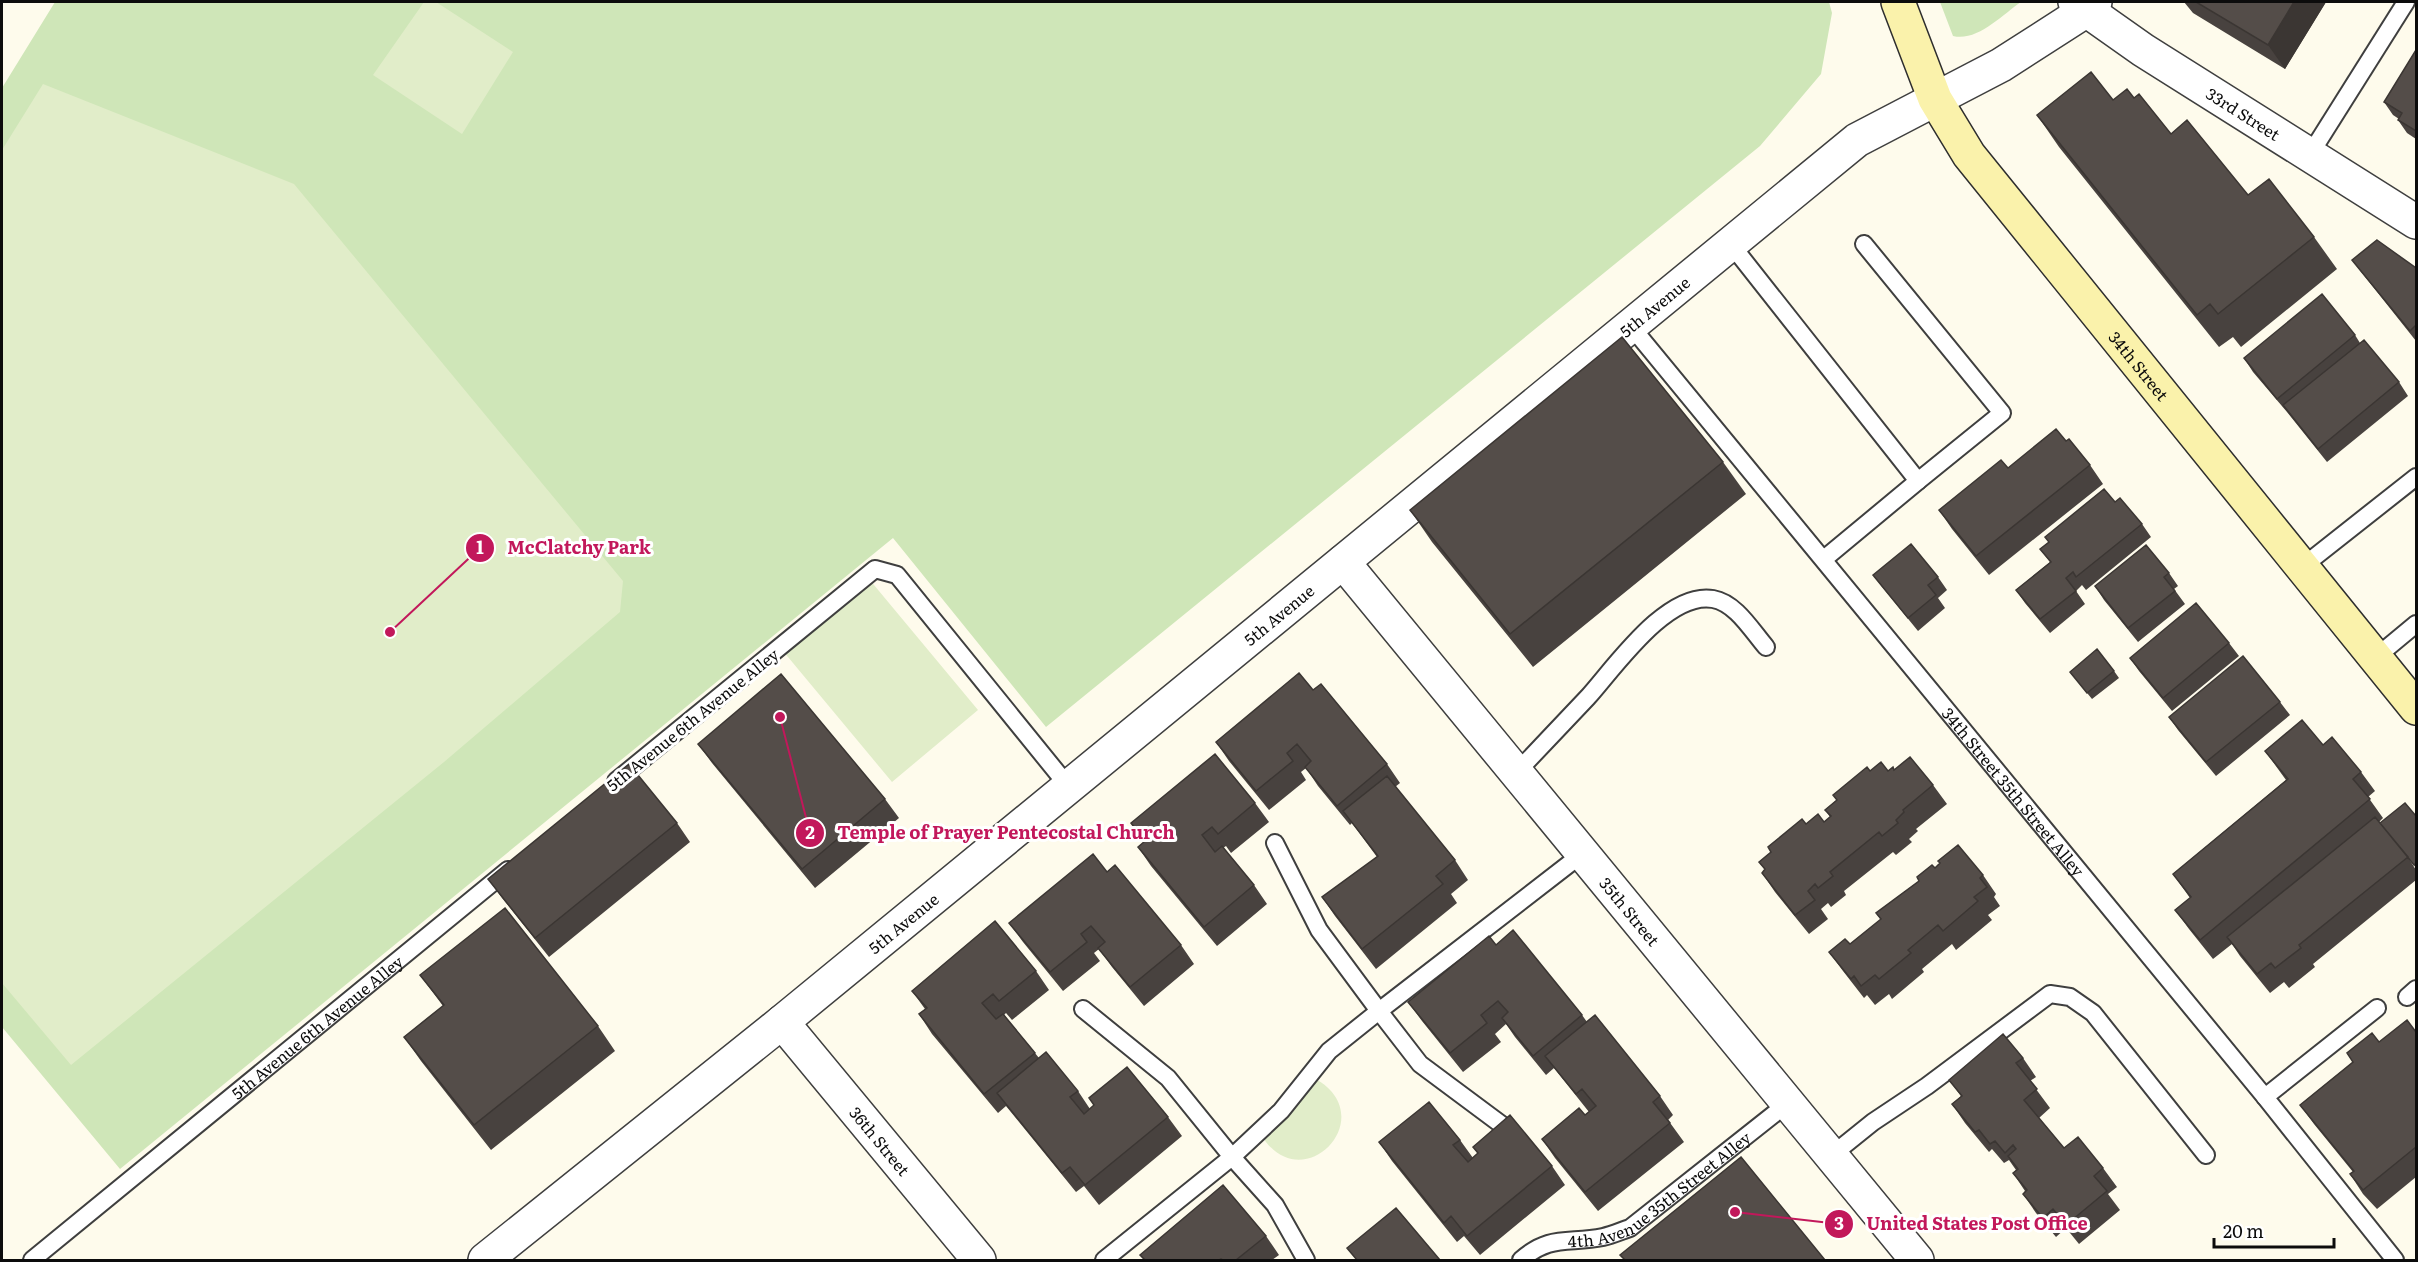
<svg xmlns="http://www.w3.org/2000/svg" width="2418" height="1262" viewBox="0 0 2418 1262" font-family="Literata,serif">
  <rect width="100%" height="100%" fill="#fefbec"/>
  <path fill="#cfe6b8" d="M55 2H1829L1832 13 1821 74 1760 146 1046 727 893 538 120 1169 2 1027V88Z
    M1940 2H2021C2002 15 1977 42 1953 36Z"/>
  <path fill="#e1edc9" d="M424 2H436L513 52 462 134 373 75Z
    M43 84 294 184 623 581 620 612 444 762 71 1065 2 983V150Z
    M869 579 978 710 892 782 783 651Z
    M1310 1076C1388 1113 1301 1205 1260 1133Z"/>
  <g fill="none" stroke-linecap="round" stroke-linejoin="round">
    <defs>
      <g id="lane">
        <path d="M2309 156 2406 2"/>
        <path d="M1730 243 1918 481 1824 559"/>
        <path d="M1864 244 2002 413 1918 481"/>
        <path id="s1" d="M1630 325 2265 1097 2395 1260"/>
        <path d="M2302 567 2416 477"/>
        <path d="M2375 658 2416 624"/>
        <path d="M1516 773C1540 748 1564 722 1588 697 1615 667 1667 591 1713 599 1736 603 1752 631 1766 647"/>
        <path d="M616 781 875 569 897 575 1068 786"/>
        <path d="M1275 843 1319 930 1379 1011 1329 1051 1281 1111 1232 1157 1275 1205 1306 1260"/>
        <path d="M2407 997 2416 989"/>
        <path d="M1083 1009 1168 1078 1232 1157 1104 1260"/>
        <path d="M2265 1097 2377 1008"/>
        <path d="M1510 1131 1420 1064 1379 1011 1582 854"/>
        <path d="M1832 1155 1873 1122 1927 1086 2050 994 2070 997 2093 1013 2206 1155"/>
        <path id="s2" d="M32 1260 508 870"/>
        <path id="s3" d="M1521 1260C1550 1234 1569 1244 1603 1237 1612 1235 1621 1231 1630 1228L1788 1103"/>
      </g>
      <g id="street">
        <path id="s4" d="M2075 2 2143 50 2416 222"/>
        <path id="s5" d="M1343 562 1917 1260"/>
        <path id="s6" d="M782 1022 979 1260"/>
        <path id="s7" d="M485 1260 782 1022 1857 140 2001 65 2085 11 2095 2"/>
      </g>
      <g id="secondary">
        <path id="s8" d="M1898 2 1935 99 1969 155 2416 708"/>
      </g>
    </defs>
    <use href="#lane" stroke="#3f3f3f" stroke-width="20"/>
    <use href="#street" stroke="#3f3f3f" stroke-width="36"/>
    <use href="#secondary" stroke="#2e2e2e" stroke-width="36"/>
    <use href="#lane" stroke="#fff" stroke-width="16"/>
    <use href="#street" stroke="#fff" stroke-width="33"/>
    <use href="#secondary" stroke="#faf2ab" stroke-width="33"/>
  </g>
  <path fill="#48423f" d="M2184 2H2326L2285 69 2193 13Z
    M2416 50V139L2407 133 2398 120 2399 119 2393 115 2384 102Z
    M2134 98 2171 134 2248 195 2314 237 2337 269 2241 347 2233 337 2219 347 2059 147 2037 115 2113 100Z
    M2352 260 2416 268V341L2362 273Z
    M2355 335 2360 343 2399 382 2408 396 2327 462 2287 412 2253 372 2244 358Z
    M2066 441 2090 465 2103 484 1989 575 1952 529 1939 510 2008 468Z
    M1723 462 1746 494 1533 667 1432 542 1410 510Z
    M2115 502 2142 524 2151 537 2086 590 2082 585 2076 591 2085 604 2050 633 2025 603 2016 590 2050 562 2040 549 2049 542Z
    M2169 573 2178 586 2174 589 2185 604 2138 642 2104 600 2095 586Z
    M1873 575 1938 577 1947 590 1938 598 1945 608 1918 631 1883 588Z
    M2229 643 2239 656 2172 711 2139 671 2130 658Z
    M2114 671 2119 678 2092 699 2070 672Z
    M1313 690 1387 764 1400 783 1395 787 1455 860 1468 880 1451 894 1457 903 1376 969 1335 916 1322 897 1377 857 1352 823 1350 825 1318 786 1306 768 1301 772 1306 780 1269 810 1229 761 1216 742Z
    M2280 702 2290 715 2216 776 2178 730 2169 717Z
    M698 744 885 799 899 818 815 888 712 763Z
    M2323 745 2361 772 2375 791 2368 797 2383 818 2379 822 2393 839 2416 816V868L2409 859 2416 870V880L2313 964 2315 967 2289 988 2284 982 2270 993 2240 956 2232 944 2213 959 2189 929 2175 910 2190 898 2173 874 2286 780 2265 751Z
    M1894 770 1933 785 1947 804 1916 829 1918 831 1909 839 1912 842 1896 855 1893 852 1844 891 1846 895 1831 907 1828 903 1821 909 1828 919 1809 934 1775 892 1762 873 1765 870 1759 862 1806 824 1824 822 1830 817 1825 810 1870 771Z
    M1255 803 1269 822 1231 853 1226 846 1223 848 1254 885 1267 904 1217 946 1151 866 1138 847 1144 842 1131 823Z
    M677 823 690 842 549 957 502 898 488 879Z
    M1940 864 1983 875 1996 894 1994 897 2000 906 1988 915 1992 920 1956 950 1952 944 1922 969 1924 972 1892 999 1889 994 1875 1005 1867 995 1864 998 1843 971 1829 952 1850 944 1881 920 1876 913 1919 881Z
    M1107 872 1181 945 1194 964 1144 1006 1112 967 1099 949 1094 953 1100 961 1063 991 1023 942 1009 923Z
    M1496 945 1582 1015 1587 1022 1660 1096 1673 1115 1668 1120 1684 1142 1598 1211 1555 1158 1542 1139 1585 1115 1589 1112 1554 1068 1546 1075 1515 1037 1506 1024 1495 1034 1501 1042 1463 1072 1422 1021 1408 1002Z
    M1036 971 1049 990 1012 1020 1006 1013 1004 1015 1039 1058 1078 1091 1090 1109 1168 1117 1182 1136 1099 1205 1084 1186 1076 1192 1006 1106 998 1113 932 1034 919 1014 925 1009 912 991Z
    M420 975 598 1026 615 1051 491 1150 421 1061 404 1037 443 1006Z
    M2416 1032V1177L2377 1209 2363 1194 2350 1174 2353 1172 2314 1124 2300 1105 2353 1062 2347 1053 2379 1042Z
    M2023 1058 2036 1077 2030 1081 2050 1108 2039 1118 2064 1148 2103 1168 2117 1187 2108 1194 2120 1210 2079 1244 2066 1228 2056 1237 2036 1213 2023 1194 2025 1191 2013 1173 2016 1170 2009 1160 2004 1163 1992 1149 1989 1152 1965 1123 1952 1104 1961 1096 1949 1080Z
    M1460 1140 1473 1158 1478 1154 1473 1147 1552 1166 1565 1185 1480 1255 1464 1236 1457 1242 1392 1161 1379 1142Z
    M1266 1236 1279 1255 1272 1260H1144L1140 1255Z"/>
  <path fill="#3b3633" d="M2294 2H2326L2285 69 2268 45Z"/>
  <path fill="#544d49" stroke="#3b3633" stroke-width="1.5" d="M2196 2H2294L2268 45Z
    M2416 50V131L2398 120 2402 113 2384 102Z
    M2091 72 2113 100 2127 89 2134 98 2139 94 2171 134 2187 120 2248 195 2269 179 2314 237 2218 314 2210 304 2197 315 2037 115Z
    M2377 240 2416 268V325L2410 331 2352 260Z
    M2322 294 2355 335 2277 399 2244 358Z
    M1622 337 1723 462 1510 634 1410 510Z
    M2364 340 2399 382 2318 449 2283 405Z
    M2056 429 2066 441 2069 439 2090 465 1976 556 1939 510 2001 460 2008 468Z
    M2104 489 2115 502 2120 498 2142 524 2076 577 2073 572 2066 578 2076 591 2040 619 2016 590 2051 562 2040 549 2049 542 2045 537Z
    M1911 544 1938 577 1928 585 1936 595 1908 618 1873 575Z
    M2146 545 2169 573 2164 577 2175 591 2128 628 2095 586Z
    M2196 603 2229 643 2163 698 2130 658Z
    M2097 649 2114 671 2087 693 2070 672Z
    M2243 656 2280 702 2206 762 2169 717Z
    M1299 673 1313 690 1321 684 1387 764 1337 806 1305 767 1311 761 1297 744 1287 753 1293 761 1256 791 1216 742Z
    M781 674 885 799 802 869 698 744Z
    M2302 720 2323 745 2332 737 2361 772 2353 779 2370 799 2200 940 2175 910 2191 897 2173 874 2288 779 2265 751Z
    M1215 754 1255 803 1218 834 1212 827 1202 835 1215 852 1222 846 1254 885 1204 927 1138 847 1145 841 1131 823Z
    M1910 757 1933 785 1903 810 1904 812 1896 820 1898 823 1882 836 1879 832 1830 872 1833 876 1818 888 1815 884 1808 891 1815 900 1795 915 1762 873 1765 869 1759 862 1771 852 1768 847 1802 819 1806 824 1818 814 1824 822 1831 816 1825 810 1837 800 1833 795 1867 767 1870 771 1881 762 1888 771 1893 767 1894 770Z
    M629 764 677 823 535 938 488 879Z
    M1387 776 1455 860 1436 876 1443 884 1362 949 1322 897 1378 856 1343 811Z
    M2405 803 2416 816V863L2414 865 2380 823Z
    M2375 817 2408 857 2299 945 2301 948 2275 968 2271 963 2257 974 2227 937Z
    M1958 845 1983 875 1980 878 1987 887 1974 897 1978 901 1943 931 1938 925 1908 950 1911 953 1879 979 1875 975 1861 986 1854 976 1851 979 1829 952 1845 939 1850 944 1881 919 1876 913 1919 881 1917 877 1932 865 1935 868 1940 863 1938 861Z
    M1093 854 1107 872 1115 865 1181 945 1130 987 1098 948 1105 942 1091 926 1081 934 1087 942 1050 972 1009 923Z
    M505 908 598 1026 474 1125 404 1037 444 1005 420 975Z
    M995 921 1036 971 999 1001 993 994 982 1003 996 1019 1003 1014 1035 1053 984 1094 919 1014 927 1008 912 991Z
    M1513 930 1582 1015 1533 1056 1502 1018 1508 1012 1498 1001 1481 1015 1487 1023 1450 1053 1408 1002 1489 936 1496 945Z
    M1595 1015 1660 1096 1653 1102 1670 1123 1585 1192 1542 1139 1579 1108 1585 1115 1596 1106 1582 1089 1576 1094 1545 1056Z
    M2407 1020 2416 1032V1147L2363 1190 2350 1174 2354 1171 2300 1105 2353 1062 2347 1053 2372 1033 2379 1042Z
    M2003 1034 2023 1058 2016 1063 2037 1089 2024 1100 2064 1148 2078 1137 2103 1168 2094 1176 2107 1191 2066 1225 2053 1209 2043 1218 2023 1194 2027 1190 2013 1173 2018 1169 2008 1156 2016 1149 2013 1145 2005 1153 1995 1141 1990 1144 1979 1130 1975 1132 1952 1104 1962 1096 1949 1080Z
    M1046 1052 1078 1091 1070 1097 1084 1114 1094 1105 1089 1098 1127 1067 1168 1117 1085 1185 1070 1167 1062 1173 997 1093Z
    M1429 1102 1460 1140 1453 1145 1468 1162 1478 1153 1473 1147 1510 1115 1552 1166 1467 1236 1451 1216 1444 1223 1379 1142Z
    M1741 1157 1825 1260H1625L1620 1255Z
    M1223 1185 1266 1236 1236 1260H1223L1221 1259 1219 1260H1145L1140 1255Z
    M1396 1208 1440 1260H1357L1347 1248Z"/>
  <g text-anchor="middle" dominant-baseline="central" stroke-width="6" stroke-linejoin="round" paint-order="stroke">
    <g font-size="16" fill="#0c0c0c" stroke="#fff">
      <text stroke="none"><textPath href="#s4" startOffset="202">33rd Street</textPath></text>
      <text stroke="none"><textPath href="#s7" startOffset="1509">5th Avenue</textPath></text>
      <text stroke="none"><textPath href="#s8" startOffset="440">34th Street</textPath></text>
      <text stroke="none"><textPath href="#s7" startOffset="1023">5th Avenue</textPath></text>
      <text transform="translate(692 719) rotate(-39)">5th Avenue 6th Avenue Alley</text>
      <text stroke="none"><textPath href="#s1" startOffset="604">34th Street 35th Street Alley</textPath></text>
      <text stroke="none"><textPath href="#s5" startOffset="452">35th Street</textPath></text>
      <text stroke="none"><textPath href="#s7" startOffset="537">5th Avenue</textPath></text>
      <text stroke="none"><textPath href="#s2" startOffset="368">5th Avenue 6th Avenue Alley</textPath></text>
      <text stroke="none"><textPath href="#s6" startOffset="154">36th Street</textPath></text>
      <text stroke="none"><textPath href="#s3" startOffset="159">4th Avenue 35th Street Alley</textPath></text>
    </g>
  </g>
  <path fill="none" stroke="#c2185b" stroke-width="2" d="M390 632L480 548M780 717L810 833M1735 1212L1839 1224"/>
  <g fill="#c2185b" stroke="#fff" stroke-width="2">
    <circle cx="390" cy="632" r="6"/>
    <circle cx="780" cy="717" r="6"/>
    <circle cx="1735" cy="1212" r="6"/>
    <circle cx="480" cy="548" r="15"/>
    <circle cx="810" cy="833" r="15"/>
    <circle cx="1839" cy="1224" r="15"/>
  </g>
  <g font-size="18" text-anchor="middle" font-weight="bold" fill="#fff">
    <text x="480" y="554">1</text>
    <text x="810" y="839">2</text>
    <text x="1839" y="1230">3</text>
  </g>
  <g font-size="18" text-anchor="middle" font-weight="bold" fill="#c2185b" stroke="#fff" stroke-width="6" stroke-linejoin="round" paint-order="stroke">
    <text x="579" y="554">McClatchy Park</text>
    <text x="1006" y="839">Temple of Prayer Pentecostal Church</text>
    <text x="1977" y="1230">United States Post Office</text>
  </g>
  <rect width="2418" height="1262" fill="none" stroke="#0c0c0c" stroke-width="6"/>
  <path d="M2214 1238v9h120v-9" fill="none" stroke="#0c0c0c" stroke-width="3"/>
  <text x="2223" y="1238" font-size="18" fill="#0c0c0c" stroke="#ffffff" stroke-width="4.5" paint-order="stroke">20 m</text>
</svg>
